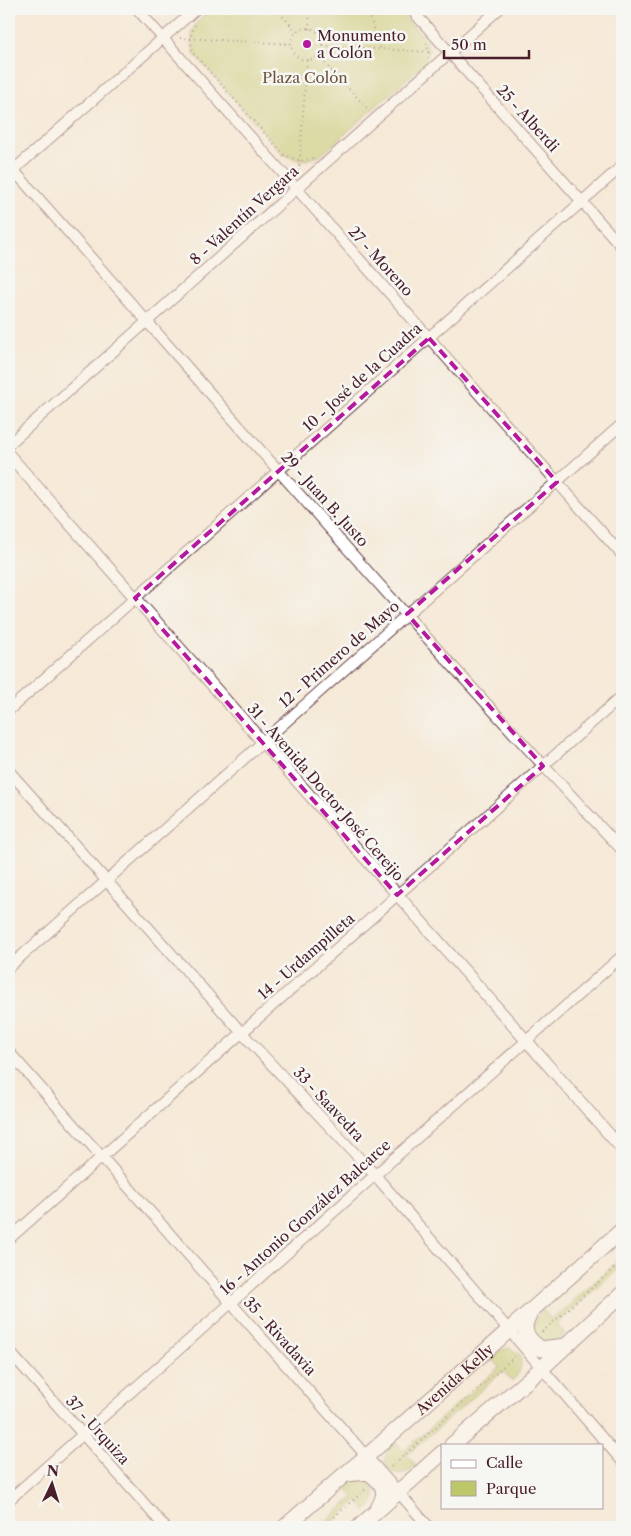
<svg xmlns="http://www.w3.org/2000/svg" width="631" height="1536" viewBox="0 0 631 1536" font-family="'Libre Caslon Text',serif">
  <rect width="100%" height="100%" fill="#f6f6f2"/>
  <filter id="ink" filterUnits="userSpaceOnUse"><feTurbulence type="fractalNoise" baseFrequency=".02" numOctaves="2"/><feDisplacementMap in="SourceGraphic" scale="10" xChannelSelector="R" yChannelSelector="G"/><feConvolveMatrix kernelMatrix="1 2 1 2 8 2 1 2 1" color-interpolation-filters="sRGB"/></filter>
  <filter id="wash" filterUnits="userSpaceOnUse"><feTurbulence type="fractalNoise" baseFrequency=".0096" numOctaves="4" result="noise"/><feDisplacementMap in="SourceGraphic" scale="20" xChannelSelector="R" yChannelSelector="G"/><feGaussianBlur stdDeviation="1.12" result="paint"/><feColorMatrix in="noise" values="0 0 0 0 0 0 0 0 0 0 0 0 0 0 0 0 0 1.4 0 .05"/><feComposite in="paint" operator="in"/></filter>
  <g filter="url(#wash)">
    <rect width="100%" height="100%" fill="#f5e9d7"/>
    <path fill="#bcc869" stroke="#83744a" d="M211 9H398L425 39 429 52 425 63 320 156 301 161 284 155 194 54C189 30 192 25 211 9Z
      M622 1258V1265L556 1324 565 1334C542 1354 521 1332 543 1310L552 1320Z
      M508 1348 519 1353C523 1365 521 1373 512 1381L503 1371 407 1455 416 1466C394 1486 373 1462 394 1441L404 1451 499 1367 490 1356 495 1352Z
      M356 1479 369 1480C377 1491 378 1501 366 1511L357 1501 327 1527H319L354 1497 345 1486Z"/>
  </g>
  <g filter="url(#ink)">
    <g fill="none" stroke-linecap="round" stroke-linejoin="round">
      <defs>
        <path id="minor" d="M137 9 622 555
          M411 9 622 247
          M9 165C212 394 412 627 622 850
          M9 174 196 9
          M9 444 499 9
          M9 710 622 166
          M9 771 242 1033 375 1175 622 1461
          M9 967 622 424
          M9 1052 429 1527
          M9 1239 622 696
          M9 1351 165 1527
          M9 1500 622 956"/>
        <path id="tertiary" d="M9 455 622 1149"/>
        <g id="primary">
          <path d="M530 1313C520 1330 526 1338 541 1349L565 1346"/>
          <path d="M452 1445 542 1368 622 1294"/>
          <path d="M346 1474 368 1472C383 1483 389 1491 378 1508"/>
          <path id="s1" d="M285 1527 344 1475 367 1456 622 1230"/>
          <path d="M359 1527 442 1453"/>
        </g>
      </defs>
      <use href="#minor" stroke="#643d45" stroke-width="12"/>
      <use href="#tertiary" stroke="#643d45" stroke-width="13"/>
      <use href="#primary" stroke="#643d45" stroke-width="17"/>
      <path stroke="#643d45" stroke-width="2" stroke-dasharray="1 4" stroke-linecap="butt" d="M276 9 297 32
        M367 9 381 49
        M207 12 211 9
        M195 25 190 38 194 54 284 155 301 161 316 157
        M291 44a16 16 0 1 1 32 0a16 16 0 1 1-32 0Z
        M309 29 310 9
        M180 38 292 44
        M426 43 429 52 427 58
        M323 46 433 52
        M318 56 369 110
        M299 171 307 60
        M542 1332 622 1261
        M391 1467 516 1355
        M323 1527 367 1488"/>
      <use href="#minor" stroke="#fff" stroke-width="10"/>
      <use href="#tertiary" stroke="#fff" stroke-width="11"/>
      <use href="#primary" stroke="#fff" stroke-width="15"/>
    </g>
  </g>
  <path d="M0 0H631V1536H0ZM429 338 557 482 407 614 543 766 397 895 135 598Z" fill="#f5e9d7" fill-opacity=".55" fill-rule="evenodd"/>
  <path fill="none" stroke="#b5179e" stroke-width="4" stroke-dasharray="10 6" stroke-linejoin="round" d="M429 338 557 482 407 614 543 766 397 895 135 598Z"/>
  <circle fill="#b5179e" stroke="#f6f6f2" stroke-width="2" cx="307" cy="44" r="5"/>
  <g text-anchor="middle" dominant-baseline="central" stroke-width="5" stroke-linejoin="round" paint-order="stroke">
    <g font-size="15" fill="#4a1f2b" stroke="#f6f6f2" text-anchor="start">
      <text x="317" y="35">Monumento<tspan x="317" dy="17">a Colón</tspan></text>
    </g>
    <g font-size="15" fill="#6c523e" stroke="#f6f6f2">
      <text x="305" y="77">Plaza Colón</text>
    </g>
    <g font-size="15" fill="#4a1f2b" stroke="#f6f6f2">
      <text transform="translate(528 118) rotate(48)">25 - Alberdi</text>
      <text transform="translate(244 215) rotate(-42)">8 - Valentín Vergara</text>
      <text transform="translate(381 261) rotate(48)">27 - Moreno</text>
      <text transform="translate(362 377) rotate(-42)">10 - José de la Cuadra</text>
      <text transform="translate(325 499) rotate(48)">29 - Juan B. Justo</text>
      <text transform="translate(339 654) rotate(-41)">12 - Primero de Mayo</text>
      <text transform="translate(326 792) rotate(49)">31 - Avenida Doctor José Cereijo</text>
      <text transform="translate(306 956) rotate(-41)">14 - Urdampilleta</text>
      <text transform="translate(329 1104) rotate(47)">33 - Saavedra</text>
      <text transform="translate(305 1217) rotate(-42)">16 - Antonio González Balcarce</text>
      <text transform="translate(280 1336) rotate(48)">35 - Rivadavia</text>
      <text stroke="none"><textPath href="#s1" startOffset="225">Avenida Kelly</textPath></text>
      <text transform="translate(98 1430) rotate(48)">37 - Urquiza</text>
    </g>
  </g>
  <rect width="631" height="1536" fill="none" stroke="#f6f6f2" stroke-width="30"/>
  <rect x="441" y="1444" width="162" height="65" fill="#f6f6f2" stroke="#b1a0a2"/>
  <rect x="451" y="1460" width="25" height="8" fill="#ffffff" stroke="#b1a0a2"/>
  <text x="486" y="1468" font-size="15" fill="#4a1f2b">Calle</text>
  <rect x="451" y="1481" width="25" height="15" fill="#bcc869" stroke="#b1a0a2"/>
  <text x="486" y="1494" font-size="15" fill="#4a1f2b">Parque</text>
  <g transform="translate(52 1484) rotate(4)" stroke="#f6f6f2" stroke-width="4" paint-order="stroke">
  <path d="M0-4L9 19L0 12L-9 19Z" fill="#4a1f2b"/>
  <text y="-8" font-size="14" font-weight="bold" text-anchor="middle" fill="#4a1f2b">N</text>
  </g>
  <path d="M444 50v8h85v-8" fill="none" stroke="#4a1f2b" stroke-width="2.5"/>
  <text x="451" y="50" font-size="15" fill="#4a1f2b" stroke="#f6f6f2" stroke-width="4" paint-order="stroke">50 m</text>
</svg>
